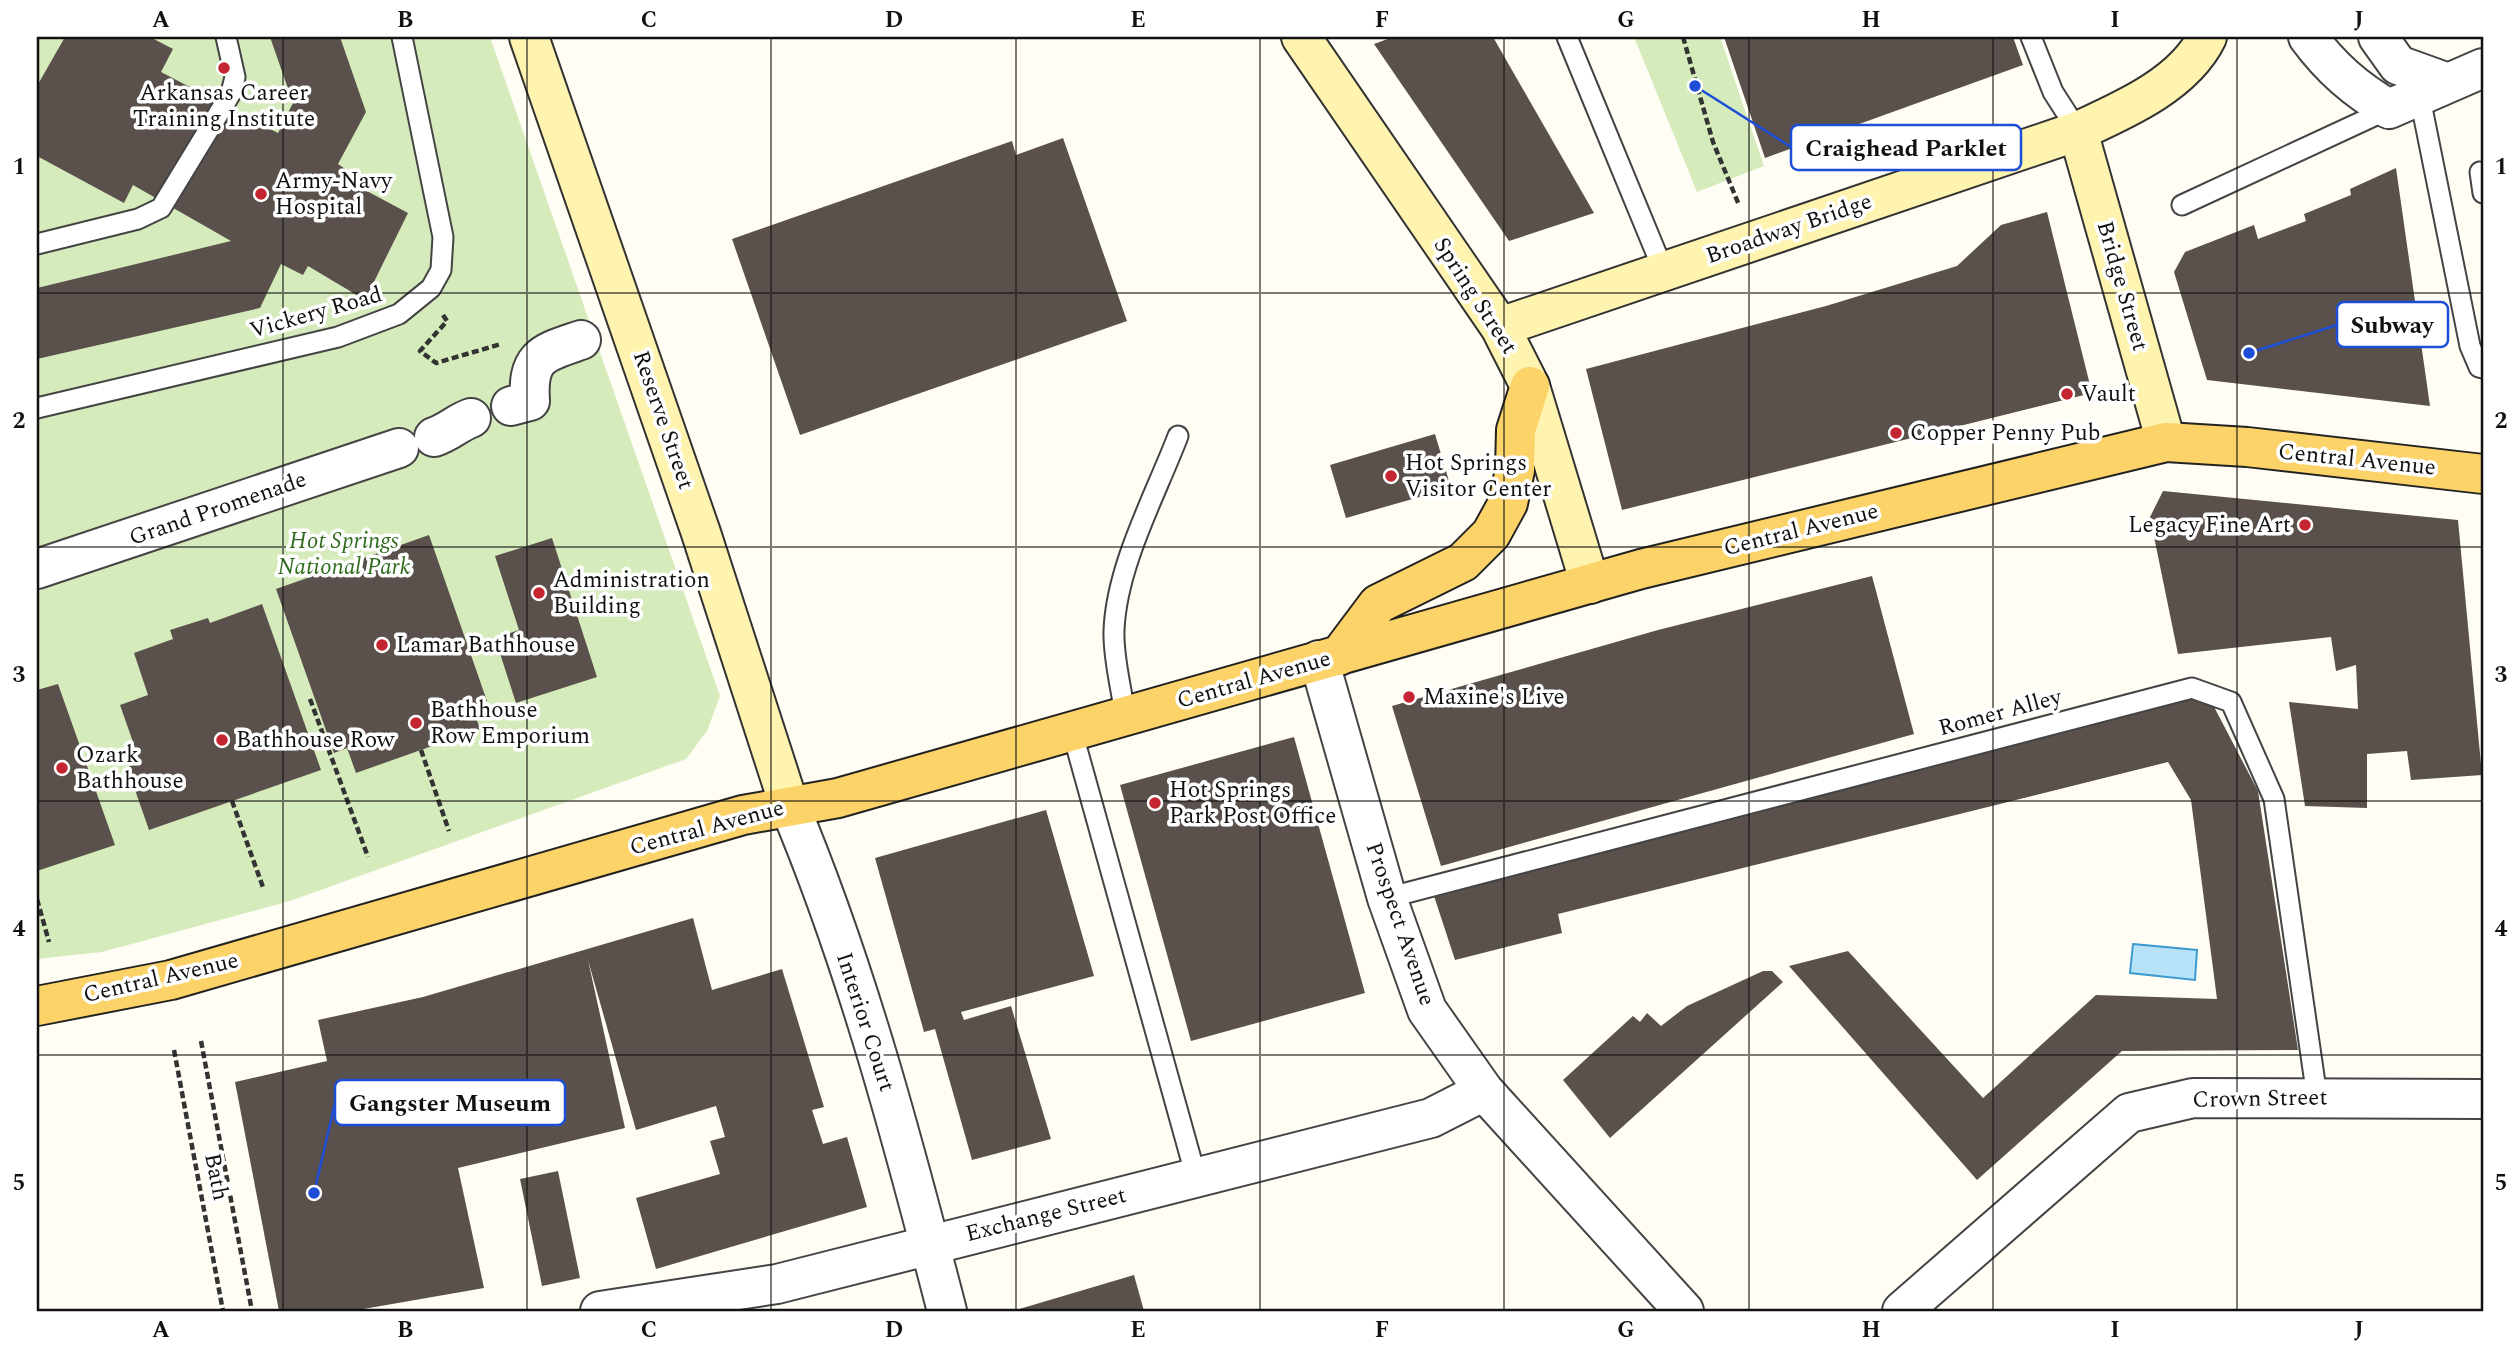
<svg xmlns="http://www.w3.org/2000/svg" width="2520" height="1348" viewBox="0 0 2520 1348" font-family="Spectral,serif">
  <rect width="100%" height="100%" fill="#fffdf4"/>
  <path fill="#d6ebbc" d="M37 37H490L720 696 707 731 686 759 290 901 102 952 37 959Z
    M1634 37H1720L1764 166 1697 192Z"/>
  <path fill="#b7e2f8" stroke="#3c9ad1" stroke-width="2" d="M2133 944 2197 950 2195 980 2130 973Z"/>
  <path fill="#5a514c" d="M65 37H150L173 49 161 72 278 133 293 103 270 37H340L366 112 338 164 354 175 350 182 408 213 365 300 308 266 303 275 281 264 260 308 37 359V288L231 241 133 185 124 203 37 156V86Z
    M1393 37H1493L1594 213 1509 241 1374 44Z
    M1724 37H2013L2023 65 1765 158Z
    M1063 138 1127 321 800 435 732 239 1012 141 1016 155Z
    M2396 168 2430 406 2207 380 2174 272 2185 252 2254 225 2258 239 2306 221 2304 214 2351 195 2350 189Z
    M2047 212 2092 393 1622 510 1586 369 1826 306 1957 266 2001 225Z
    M1435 434 1451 488 1346 518 1330 465Z
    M2163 491 2458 520 2482 775 2411 780 2407 751 2367 754V808L2305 806 2289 702 2358 709 2356 665 2336 671 2331 637 2178 654 2150 517Z
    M429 535 487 701 472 706 480 729 356 773 347 748 334 753 276 589Z
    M552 538 597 677 516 703 495 638 519 630 495 556Z
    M1872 576 1914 734 1441 866 1392 706 1658 630Z
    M262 604 321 770 149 830 127 767 140 762 120 705 148 695 134 653 173 639 170 630 208 618 210 623Z
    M58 684 115 845 37 871V690Z
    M2191 696 2211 701 2258 791 2298 1050 2122 1051 1977 1180 1789 966 1848 951 1983 1098 2096 995 2217 999 2191 800 2168 762 1558 914 1562 933 1455 960 1434 896Z
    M1294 737 1365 993 1191 1041 1120 785Z
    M1046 810 1094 976 961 1012 964 1020 1011 1006 1051 1139 972 1160 935 1029 924 1032 875 858Z
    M693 918 712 990 782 969 824 1107 812 1110 823 1144 847 1137 867 1207 656 1269 636 1198 720 1174 710 1141 725 1137 716 1106 636 1130 588 960 625 1128 458 1168 484 1288 352 1311H279L235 1082 327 1061 318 1020 423 997Z
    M1763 971H1772L1783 982 1610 1138 1563 1080 1633 1016 1640 1022 1647 1013 1661 1026 1687 1006Z
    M558 1171 580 1278 542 1286 520 1179Z
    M1134 1275 1144 1311H1013Z"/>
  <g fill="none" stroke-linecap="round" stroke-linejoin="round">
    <defs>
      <path id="lane" d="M1567 37 1664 272
        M2031 37 2053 92 2078 131
        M2420 98 2470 346 2479 367 2483 368
        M2480 172 2483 193
        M2182 205 2389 109
        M37 244 138 219 161 208 231 93 235 77 226 37
        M37 408 338 337 399 314 431 288 441 270 443 237 402 37
        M1125 717C1122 689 1113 659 1114 631 1116 567 1155 496 1178 436
        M1072 731 1196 1177
        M1387 898 2192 688 2231 702 2274 799 2317 1097"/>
      <path id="street" d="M2308 37C2331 68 2355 89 2389 109L2483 68
        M2378 37 2398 65 2448 83
        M511 406 530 401C527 355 543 353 581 340
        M434 437C449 432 457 423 471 418
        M37 569 399 448
        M1319 660 1387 898 1427 1010 1484 1091 1684 1311
        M789 805C857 967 903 1141 947 1311
        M600 1311 777 1284 1431 1118 1484 1091
        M1902 1311 2129 1113 2193 1098 2483 1099"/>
      <path id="secondary" d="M529 37 701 533 789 805
        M1301 37 1500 327 1530 386 1590 584
        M2078 131 2166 442
        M1500 327 2078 131C2124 110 2184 84 2207 37"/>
      <path id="primary" d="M1339 656 1378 604 1463 562 1491 534 1508 503 1515 470 1516 430 1530 386
        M37 1006 171 980 743 815 838 798 1641 569 2166 442 2247 447 2483 474"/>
    </defs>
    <use href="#lane" stroke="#444" stroke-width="23"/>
    <use href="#street" stroke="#444" stroke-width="42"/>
    <use href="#secondary" stroke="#333" stroke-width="42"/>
    <use href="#primary" stroke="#222" stroke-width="42"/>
    <path stroke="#333" stroke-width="4.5" stroke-dasharray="7 3.5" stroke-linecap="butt" d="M1683 37 1713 142 1739 205
      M443 315 447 321 420 351 436 363 501 344
      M310 699 368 857
      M421 750 449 831
      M232 801 264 890
      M37 899 49 942
      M201 1041 252 1311
      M174 1050 223 1311"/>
    <use href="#lane" stroke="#fff" stroke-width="19"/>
    <use href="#street" stroke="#fff" stroke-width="38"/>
    <use href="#secondary" stroke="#fff4af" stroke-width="38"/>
    <use href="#primary" stroke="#fbd368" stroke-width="38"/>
  </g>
  <path fill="none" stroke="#111" stroke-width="2" stroke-opacity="0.55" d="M283 37V1311M527 37V1311M771 37V1311M1016 37V1311M1260 37V1311M1504 37V1311M1749 37V1311M1993 37V1311M2237 37V1311M37 293H2483M37 547H2483M37 801H2483M37 1055H2483"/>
  <g fill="#c52431" stroke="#fff" stroke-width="2.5">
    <circle cx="224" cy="68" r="7"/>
    <circle cx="261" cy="194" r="7"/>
    <circle cx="2067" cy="394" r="7"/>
    <circle cx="1896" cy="433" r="7"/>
    <circle cx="1391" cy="476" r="7"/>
    <circle cx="2305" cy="525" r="7"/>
    <circle cx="539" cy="593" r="7"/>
    <circle cx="382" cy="645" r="7"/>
    <circle cx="1409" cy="697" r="7"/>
    <circle cx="416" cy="723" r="7"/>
    <circle cx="222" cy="740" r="7"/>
    <circle cx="62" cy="768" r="7"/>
    <circle cx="1155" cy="803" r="7"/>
  </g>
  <g text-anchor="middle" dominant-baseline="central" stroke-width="7" stroke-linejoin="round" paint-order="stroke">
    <g font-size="23" fill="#111" stroke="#fff" text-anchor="start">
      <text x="224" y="93" text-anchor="middle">Arkansas Career<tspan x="224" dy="26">Training Institute</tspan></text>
      <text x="275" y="181">Army-Navy<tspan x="275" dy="26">Hospital</tspan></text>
      <text x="2081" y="394">Vault</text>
      <text x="1910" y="433">Copper Penny Pub</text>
      <text x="1405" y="463">Hot Springs<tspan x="1405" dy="26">Visitor Center</tspan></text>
      <text x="2291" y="525" text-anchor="end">Legacy Fine Art</text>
      <text x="553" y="580">Administration<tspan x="553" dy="26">Building</tspan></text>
      <text x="396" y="645">Lamar Bathhouse</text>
      <text x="1423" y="697">Maxine's Live</text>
      <text x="430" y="710">Bathhouse<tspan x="430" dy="26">Row Emporium</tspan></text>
      <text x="236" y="740">Bathhouse Row</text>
      <text x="76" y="755">Ozark<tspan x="76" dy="26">Bathhouse</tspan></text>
      <text x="1169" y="790">Hot Springs<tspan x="1169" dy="26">Park Post Office</tspan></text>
    </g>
    <g font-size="23" fill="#111" stroke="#fff">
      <text transform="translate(1789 229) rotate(-19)">Broadway Bridge</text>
      <text transform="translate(2122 286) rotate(74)">Bridge Street</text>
      <text transform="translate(1475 296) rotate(57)">Spring Street</text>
      <text transform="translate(316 313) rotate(-16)">Vickery Road</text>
      <text transform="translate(663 420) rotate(71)">Reserve Street</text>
      <text transform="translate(2357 460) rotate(6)">Central Avenue</text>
      <text transform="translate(218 509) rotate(-19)">Grand Promenade</text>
      <text transform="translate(1801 530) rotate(-14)">Central Avenue</text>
      <text transform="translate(1254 680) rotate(-16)">Central Avenue</text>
      <text transform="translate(2000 713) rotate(-15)">Romer Alley</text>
      <text transform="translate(707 828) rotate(-15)">Central Avenue</text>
      <text transform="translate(1400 924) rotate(71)">Prospect Avenue</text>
      <text transform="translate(161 978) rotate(-13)">Central Avenue</text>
      <text transform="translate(865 1022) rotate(72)">Interior Court</text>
      <text transform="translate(2260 1099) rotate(-1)">Crown Street</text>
      <text transform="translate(216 1177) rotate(79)">Bath</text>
      <text transform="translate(1046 1215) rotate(-14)">Exchange Street</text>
    </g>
    <g font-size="23" font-style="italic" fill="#306b1e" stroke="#fff">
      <text x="344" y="541">Hot Springs<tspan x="344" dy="26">National Park</tspan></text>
    </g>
  </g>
  <path fill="none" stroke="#1d4ed8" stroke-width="2.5" d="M1695 86L1791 147M2249 353L2337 325M314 1193L335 1103"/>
  <g fill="#1d4ed8" stroke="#fff" stroke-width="2.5">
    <circle cx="1695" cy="86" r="7"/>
    <circle cx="2249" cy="353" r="7"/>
    <circle cx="314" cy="1193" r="7"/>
  </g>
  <g fill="#fff" stroke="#1d4ed8" stroke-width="2.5">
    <rect x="1791" y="125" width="230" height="45" rx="7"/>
    <rect x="2337" y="302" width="111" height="45" rx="7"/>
    <rect x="335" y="1080" width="230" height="45" rx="7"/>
  </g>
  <g font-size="24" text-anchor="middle" font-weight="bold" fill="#111">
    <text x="1906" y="156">Craighead Parklet</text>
    <text x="2392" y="333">Subway</text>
    <text x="450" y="1111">Gangster Museum</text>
  </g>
  <rect width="2520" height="1348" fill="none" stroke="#ffffff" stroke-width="77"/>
  <rect x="38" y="38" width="2444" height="1272" fill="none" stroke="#111" stroke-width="2.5"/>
  <g font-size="23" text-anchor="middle" font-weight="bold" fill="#111">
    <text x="161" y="27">A</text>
    <text x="405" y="27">B</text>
    <text x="649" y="27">C</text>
    <text x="894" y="27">D</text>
    <text x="1138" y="27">E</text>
    <text x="1382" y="27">F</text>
    <text x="1626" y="27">G</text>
    <text x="1871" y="27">H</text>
    <text x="2115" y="27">I</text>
    <text x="2359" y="27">J</text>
    <text x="19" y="174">1</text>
    <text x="2501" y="174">1</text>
    <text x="19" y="428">2</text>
    <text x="2501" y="428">2</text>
    <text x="19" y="682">3</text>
    <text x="2501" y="682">3</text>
    <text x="19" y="936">4</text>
    <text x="2501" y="936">4</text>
    <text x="19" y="1190">5</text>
    <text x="2501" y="1190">5</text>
    <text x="161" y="1337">A</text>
    <text x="405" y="1337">B</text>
    <text x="649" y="1337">C</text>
    <text x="894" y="1337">D</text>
    <text x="1138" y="1337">E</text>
    <text x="1382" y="1337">F</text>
    <text x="1626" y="1337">G</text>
    <text x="1871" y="1337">H</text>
    <text x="2115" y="1337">I</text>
    <text x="2359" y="1337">J</text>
  </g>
</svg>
